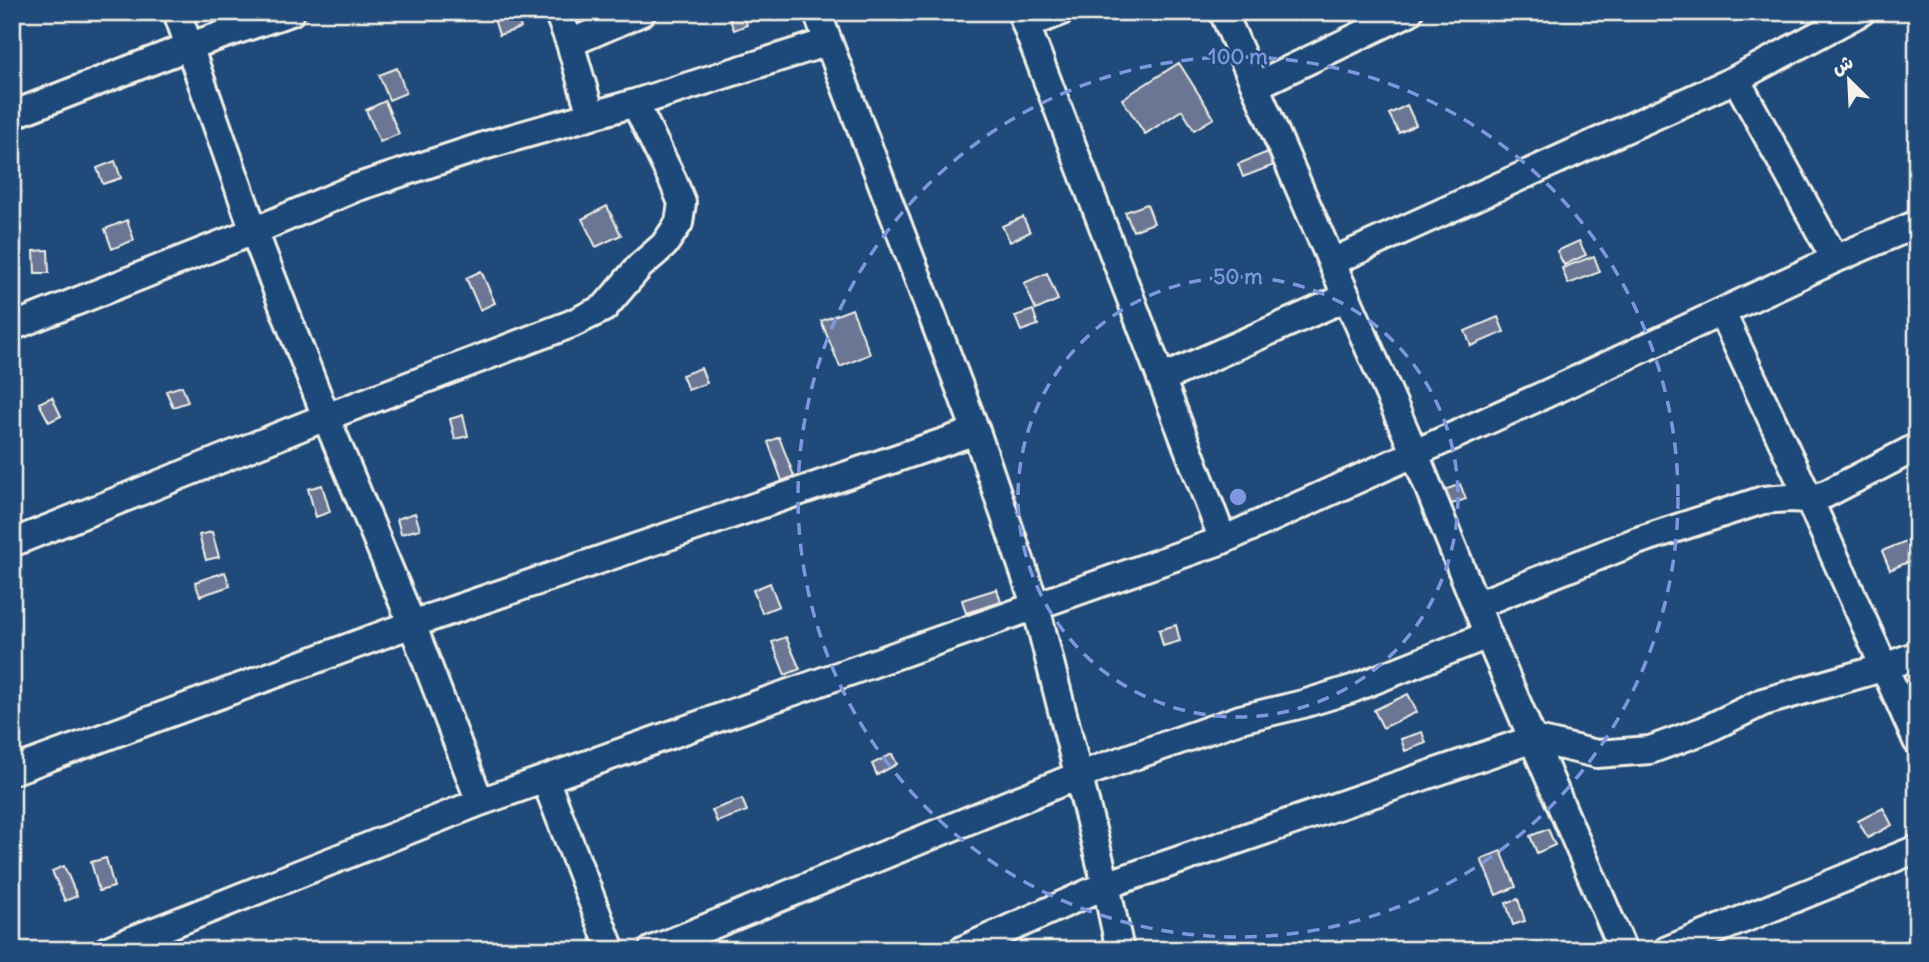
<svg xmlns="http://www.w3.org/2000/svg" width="1929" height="962" viewBox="0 0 1929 962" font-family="Delius,'Playpen Sans Arabic',sans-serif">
  <rect width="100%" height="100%" fill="#1f4a7a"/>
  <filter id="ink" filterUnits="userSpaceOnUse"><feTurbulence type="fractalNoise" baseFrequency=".0143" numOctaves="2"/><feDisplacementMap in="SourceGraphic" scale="14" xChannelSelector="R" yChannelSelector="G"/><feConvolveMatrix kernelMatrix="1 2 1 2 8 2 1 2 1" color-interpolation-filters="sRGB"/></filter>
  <g filter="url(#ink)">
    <path fill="#6b7694" stroke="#f4f1e8" stroke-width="2" d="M727 12H742L747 25 734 30Z
      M516 13 521 28 499 35 494 19Z
      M1179 63 1214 118 1194 130 1182 110 1145 134 1122 99Z
      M397 68 406 93 389 100 379 75Z
      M385 101 399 134 380 142 366 110Z
      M1407 105 1416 125 1399 133 1389 114Z
      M1268 152 1274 165 1243 177 1238 164Z
      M115 161 121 178 103 184 97 168Z
      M1147 204 1154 223 1133 231 1125 212Z
      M607 206 621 235 596 247 582 219Z
      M1023 217 1030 232 1010 242 1002 226Z
      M127 220 134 240 112 249 105 229Z
      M1579 241 1586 255 1564 265 1557 251Z
      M48 250 49 273H35L34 251Z
      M1594 256 1600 272 1568 284 1562 268Z
      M481 271 495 303 480 310 466 278Z
      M1047 273 1058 300 1036 310 1024 283Z
      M852 309 870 354 840 367 821 321Z
      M1033 310 1038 325 1021 331 1015 316Z
      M1498 317 1504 332 1471 346 1465 331Z
      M701 368 707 383 688 390 682 375Z
      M182 386 188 402 173 407 166 391Z
      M52 397 61 416 49 422 39 403Z
      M463 415 468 436 455 439 450 419Z
      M779 437 794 476 782 481 768 442Z
      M1460 484 1466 499 1446 506 1440 492Z
      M322 485 330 512 316 517 308 489Z
      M415 513 420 529 401 534 397 519Z
      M212 532 219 557 206 560 199 535Z
      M1911 539 1917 551V558L1890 570 1882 551Z
      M225 572 230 586 200 596 195 582Z
      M770 583 779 606 762 613 753 590Z
      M997 589 1001 602 966 613 962 600Z
      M1176 625 1180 641 1163 646 1159 630Z
      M786 637 800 669 785 675 772 642Z
      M1408 694 1417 712 1383 728 1374 710Z
      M1422 732 1426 743 1405 751 1401 739Z
      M892 754 897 764 877 775 872 764Z
      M742 799 747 811 717 822 712 810Z
      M1883 808 1892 825 1868 838 1858 821Z
      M1548 829 1555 845 1537 853 1530 836Z
      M1501 851 1516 887 1496 895 1481 859Z
      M106 858 114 887 99 891 91 862Z
      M64 866 77 896 65 901 52 871Z
      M1518 899 1525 921 1513 925 1506 903Z"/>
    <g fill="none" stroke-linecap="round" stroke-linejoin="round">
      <defs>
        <path id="street" d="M177 12 254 231 326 417 412 624 480 802
          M558 12 570 43 591 115
          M817 12 976 431 1036 607 1106 885 1120 950
          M1021 12 1223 540
          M1223 12 1415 454 1488 635 1623 950
          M1026 25 1060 12
          M570 43 642 12
          M1736 79 1835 259
          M1255 86 1409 12
          M12 115 190 46 291 12
          M1332 262 1736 79 1861 12
          M1722 313 1809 499 1917 741
          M12 327 254 231 355 188 487 145 635 103 828 42
          M1161 379 1347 297
          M12 543 326 417 571 324 604 308 640 266 664 245 679 223 682 203 673 181 635 103
          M1476 605 1637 541 1763 500 1789 498 1809 499 1826 494 1917 447
          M12 771 412 624 976 431
          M545 779 611 950
          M107 950 480 802 1223 540 1546 394 1835 259 1917 224
          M652 950 1077 776 1240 719 1303 704 1352 689 1488 635
          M962 950 1106 885 1533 739 1597 754 1650 750 1705 730 1763 702 1882 668 1917 655
          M1667 950 1917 849"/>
      </defs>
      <use href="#street" stroke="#f4f1e8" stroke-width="32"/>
      <use href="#street" stroke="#1f4a7a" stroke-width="26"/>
    </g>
  </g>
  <g fill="none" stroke="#7e97df" stroke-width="3.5" stroke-dasharray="12 9">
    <circle cx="1238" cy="497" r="220"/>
    <circle cx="1238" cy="497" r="440"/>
  </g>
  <circle cx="1238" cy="497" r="10" fill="#7e97df" stroke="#1f4a7a" stroke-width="3.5"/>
  <g font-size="21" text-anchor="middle" font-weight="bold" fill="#7e97df" stroke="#1f4a7a" stroke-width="5" stroke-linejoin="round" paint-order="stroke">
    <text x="1238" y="64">100 m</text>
    <text x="1238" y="284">50 m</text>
  </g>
  <rect width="1929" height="962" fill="none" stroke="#1f4a7a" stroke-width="42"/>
  <rect x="21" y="21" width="1887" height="920" fill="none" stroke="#f4f1e8" stroke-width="2.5" filter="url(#ink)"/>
  <g transform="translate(1849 80) rotate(336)" stroke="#1f4a7a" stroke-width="5" paint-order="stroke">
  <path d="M0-5L12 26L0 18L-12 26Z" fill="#f4f1e8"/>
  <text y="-10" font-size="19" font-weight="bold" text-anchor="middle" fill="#f4f1e8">ش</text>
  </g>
</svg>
